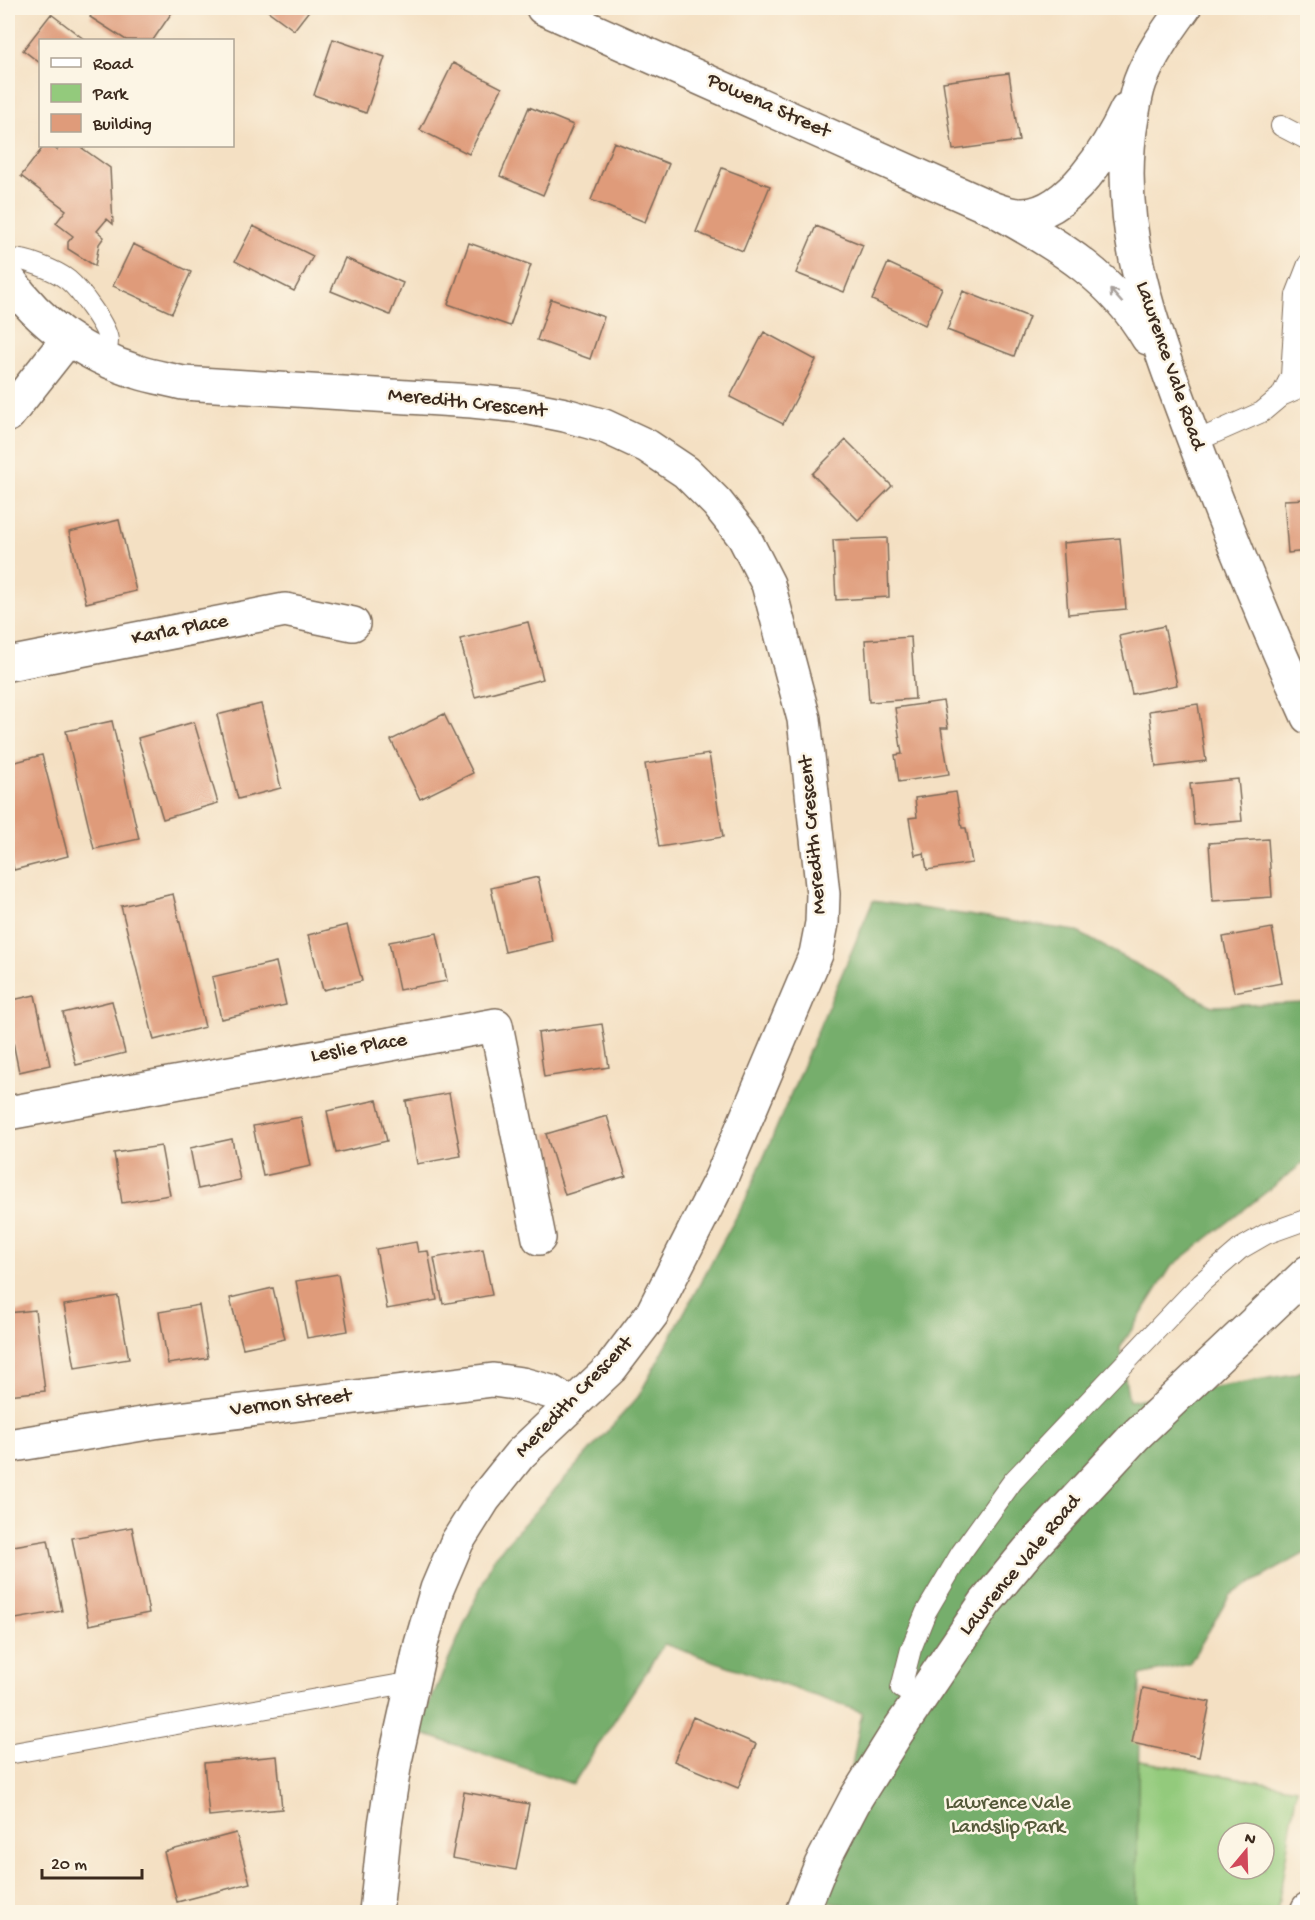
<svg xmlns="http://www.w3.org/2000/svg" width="1315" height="1920" viewBox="0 0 1315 1920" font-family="'Gochi Hand',sans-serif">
  <rect width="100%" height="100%" fill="#fcf5e5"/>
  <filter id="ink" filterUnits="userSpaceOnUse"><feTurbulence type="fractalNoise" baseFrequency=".0167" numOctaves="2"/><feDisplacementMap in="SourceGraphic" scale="12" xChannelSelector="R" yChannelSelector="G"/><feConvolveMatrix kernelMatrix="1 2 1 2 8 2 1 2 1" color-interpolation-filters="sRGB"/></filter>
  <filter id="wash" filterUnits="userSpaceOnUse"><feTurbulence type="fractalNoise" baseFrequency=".008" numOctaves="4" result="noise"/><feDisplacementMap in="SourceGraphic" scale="24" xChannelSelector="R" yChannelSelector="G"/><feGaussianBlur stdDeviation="1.35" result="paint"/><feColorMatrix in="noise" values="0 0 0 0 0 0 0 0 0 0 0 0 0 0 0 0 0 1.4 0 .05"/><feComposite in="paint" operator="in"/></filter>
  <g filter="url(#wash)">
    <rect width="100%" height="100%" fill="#f4e0c3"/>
    <path fill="#93ca7c" stroke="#677a4d" stroke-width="1.5" fill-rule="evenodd" d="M966 1731 1297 1788 1277 1912H1125ZM1228 1833H1264V1869H1228Z"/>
    <path fill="#76ae6c" stroke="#586c45" stroke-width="1.5" d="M873 901 1076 931 1212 1006 1307 1003V1160L1171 1267 1120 1348 1129 1401 1294 1374 1308 1369 1307 1552 1230 1595 1189 1664 1140 1675 1136 1912H873L827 1901 862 1712 664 1644 573 1784 417 1732 494 1557 638 1397 746 1199Z"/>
    <g id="blocks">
      <path fill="#df9b7a" d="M96 8H175L153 40H126L90 17Z
        M264 8H311L294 30Z
        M51 14 85 40H40V63L23 50Z
        M333 39 385 57 366 113 314 95Z
        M453 63 502 88 469 154 420 130Z
        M1009 73 1019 141 953 150 943 82Z
        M529 107 573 125 543 195 500 176Z
        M614 142 669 164 645 222 591 200Z
        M44 146H51L57 150 61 146H79L110 168 113 224 107 219 97 231 104 237 99 244 95 266 68 249V242L73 236 56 223 66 210 21 176Z
        M722 168 770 186 743 251 696 232Z
        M253 226 313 256 294 291 235 261Z
        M816 226 863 245 844 292 796 273Z
        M469 243 531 265 510 326 448 304Z
        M133 244 191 272 172 313 113 286Z
        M345 258 403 283 390 315 331 291Z
        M888 263 942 288 925 325 872 300Z
        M963 291 1029 317 1014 356 947 330Z
        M551 299 604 317 590 359 537 340Z
        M764 332 816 360 783 424 730 397Z
        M846 440 892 486 858 520 812 474Z
        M1308 499V551L1288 553 1284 500Z
        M119 520 136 591 86 603 69 532Z
        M887 538 889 597 836 600 833 540Z
        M1120 538 1126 609 1068 614 1063 543Z
        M528 622 543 679 475 697 460 639Z
        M1164 626 1177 685 1132 694 1119 636Z
        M911 637 915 699 869 702 865 640Z
        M943 701 948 728H941L949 774 899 782 895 755 902 754 895 708Z
        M261 704 281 788 238 799 217 715Z
        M1198 704 1206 761 1156 767 1149 711Z
        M444 714 473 773 420 799 391 740Z
        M112 721 139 839 94 849 66 731Z
        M194 722 218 803 163 819 138 738Z
        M709 754 723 837 659 847 645 764Z
        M42 755 68 856 14 870 8 845V764Z
        M1238 779 1242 821 1194 825 1190 784Z
        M956 792 962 828H966L972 863 927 870 924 853 915 855 909 818 917 817 915 798Z
        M1268 839 1272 897 1213 901 1209 843Z
        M538 877 552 941 505 952 491 888Z
        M173 894 205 1027 154 1040 121 906Z
        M347 925 362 981 323 990 308 935Z
        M1272 928 1282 983 1234 992 1223 937Z
        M437 933 447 981 399 990 389 942Z
        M276 962 286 1005 221 1019 212 977Z
        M35 995 50 1065 19 1072 11 1032 8 1033V1001Z
        M112 1001 125 1053 76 1065 63 1013Z
        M602 1024 609 1067 544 1077 538 1033Z
        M449 1093 461 1156 417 1164 406 1101Z
        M377 1100 387 1141 336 1153 327 1111Z
        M607 1116 626 1176 565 1195 546 1134Z
        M301 1117 311 1166 263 1176 253 1126Z
        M232 1139 240 1180 198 1189 190 1148Z
        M161 1146 170 1195 122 1203 114 1153Z
        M416 1242 418 1252 428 1251 437 1300 387 1309 376 1249Z
        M483 1249 492 1295 443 1304 434 1258Z
        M338 1274 348 1331 307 1338 296 1281Z
        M273 1288 285 1339 243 1348 230 1298Z
        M118 1296 129 1359 75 1368 64 1305Z
        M199 1305 208 1358 168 1364 159 1312Z
        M35 1310 45 1391 8 1395V1313Z
        M132 1527 149 1613 89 1625 72 1538Z
        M48 1540 62 1611 10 1620 8 1605V1547Z
        M1143 1688 1210 1702 1199 1757 1132 1743Z
        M693 1717 756 1744 738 1788 674 1761Z
        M277 1756 282 1809 209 1816 204 1763Z
        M464 1792 529 1804 516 1870 452 1858Z
        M236 1833 250 1883 177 1902 164 1852Z"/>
    </g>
  </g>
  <g filter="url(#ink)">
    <use href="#blocks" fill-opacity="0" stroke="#7c6a58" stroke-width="1.5"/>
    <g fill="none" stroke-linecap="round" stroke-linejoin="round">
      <defs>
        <path id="lane" d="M1281 126 1308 140
          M8 260C21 256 57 271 68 280 79 289 108 327 108 341 108 347 106 353 103 359
          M1281 396 1291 376 1296 295 1308 264
          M1194 442 1262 412 1281 396 1308 384
          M919 1699 901 1688 911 1649 926 1612 961 1553 1013 1481 1202 1282 1240 1249 1266 1234 1308 1219
          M8 1754 396 1685 411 1689"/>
        <path id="street" d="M543 8 991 208C1002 212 1012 216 1023 215 1069 214 1110 146 1127 109
          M1184 8C1168 30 1150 55 1140 82 1136 93 1134 106 1132 117 1111 234 1160 349 1200 456 1233 544 1269 631 1308 717
          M1002 214C1062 248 1112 277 1148 338
          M8 415 68 339
          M8 664 285 610 353 624
          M8 1113 496 1025 539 1238
          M8 1446 154 1422 493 1380 522 1384 551 1392 572 1405
          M802 1912 821 1865 856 1798 896 1734 985 1603 1028 1551 1135 1436 1308 1272
          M1307 1912 1308 1909"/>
        <path id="secondary" d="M8 278C39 323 85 356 138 372 153 377 168 379 183 383L472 401 520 406 565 415 604 426 647 446 686 472 717 503 744 537 768 584 804 719 823 894 822 923 816 954 721 1178 652 1314 611 1368 520 1454 484 1499 457 1542 437 1589 421 1644 395 1761 385 1825 376 1912"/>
      </defs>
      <use href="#lane" stroke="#7c6a58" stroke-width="22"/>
      <use href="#street" stroke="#7c6a58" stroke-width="36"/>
      <use href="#secondary" stroke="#7c6a58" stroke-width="36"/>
      <use href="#lane" stroke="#fff" stroke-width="20"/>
      <use href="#street" stroke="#fff" stroke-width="33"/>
      <use href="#secondary" stroke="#fff" stroke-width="33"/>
    </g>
    <defs><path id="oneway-shaft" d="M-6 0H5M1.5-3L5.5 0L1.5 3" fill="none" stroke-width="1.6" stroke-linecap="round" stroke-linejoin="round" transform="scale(1.5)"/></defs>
    <use stroke="#a79f9a" href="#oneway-shaft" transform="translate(1116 296) rotate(-132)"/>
  </g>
  <g text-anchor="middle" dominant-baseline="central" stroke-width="5" stroke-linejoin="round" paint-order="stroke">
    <g font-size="21" fill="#3b2a1e" stroke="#fcf5e5">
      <text transform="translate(768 107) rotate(24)">Powena Street</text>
      <text transform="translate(1169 366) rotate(71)">Lawrence Vale Road</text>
      <text transform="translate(467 404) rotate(6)">Meredith Crescent</text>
      <text transform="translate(180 631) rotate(-11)">Karla Place</text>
      <text transform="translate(814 835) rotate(-95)">Meredith Crescent</text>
      <text transform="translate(359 1049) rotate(-10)">Leslie Place</text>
      <text transform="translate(575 1398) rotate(-46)">Meredith Crescent</text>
      <text transform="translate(291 1404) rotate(-7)">Vernon Street</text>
      <text transform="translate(1021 1566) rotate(-50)">Lawrence Vale Road</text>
    </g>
    <g font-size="21" fill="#555a3a" stroke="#fcf5e5">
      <text x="1008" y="1804">Lawrence Vale<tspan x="1008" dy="24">Landslip Park</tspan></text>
    </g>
  </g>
  <rect width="1315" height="1920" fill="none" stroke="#fcf5e5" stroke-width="30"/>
  <rect x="39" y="39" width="195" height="108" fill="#fcf5e5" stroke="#afa495" stroke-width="1.5"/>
  <rect x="51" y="58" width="30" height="9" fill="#ffffff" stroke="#afa495" stroke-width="1.5"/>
  <text x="93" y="69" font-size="18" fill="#3b2a1e">Road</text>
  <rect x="51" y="84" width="30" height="18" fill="#93ca7c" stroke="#afa495" stroke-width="1.5"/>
  <text x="93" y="99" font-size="18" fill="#3b2a1e">Park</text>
  <rect x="51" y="114" width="30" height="18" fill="#df9b7a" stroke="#afa495" stroke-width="1.5"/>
  <text x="93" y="129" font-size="18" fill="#3b2a1e">Building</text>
  <g transform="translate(1246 1851) rotate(19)"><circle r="28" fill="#fcf5e5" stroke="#afa495" stroke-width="1.5"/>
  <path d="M0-4.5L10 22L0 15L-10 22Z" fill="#d1495b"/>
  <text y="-9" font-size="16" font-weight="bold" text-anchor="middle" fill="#3b2a1e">N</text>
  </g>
  <path d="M42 1869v9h100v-9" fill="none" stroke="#3b2a1e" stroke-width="3"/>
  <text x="51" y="1869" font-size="18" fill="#3b2a1e" stroke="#fcf5e5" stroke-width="4.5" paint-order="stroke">20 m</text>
</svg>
